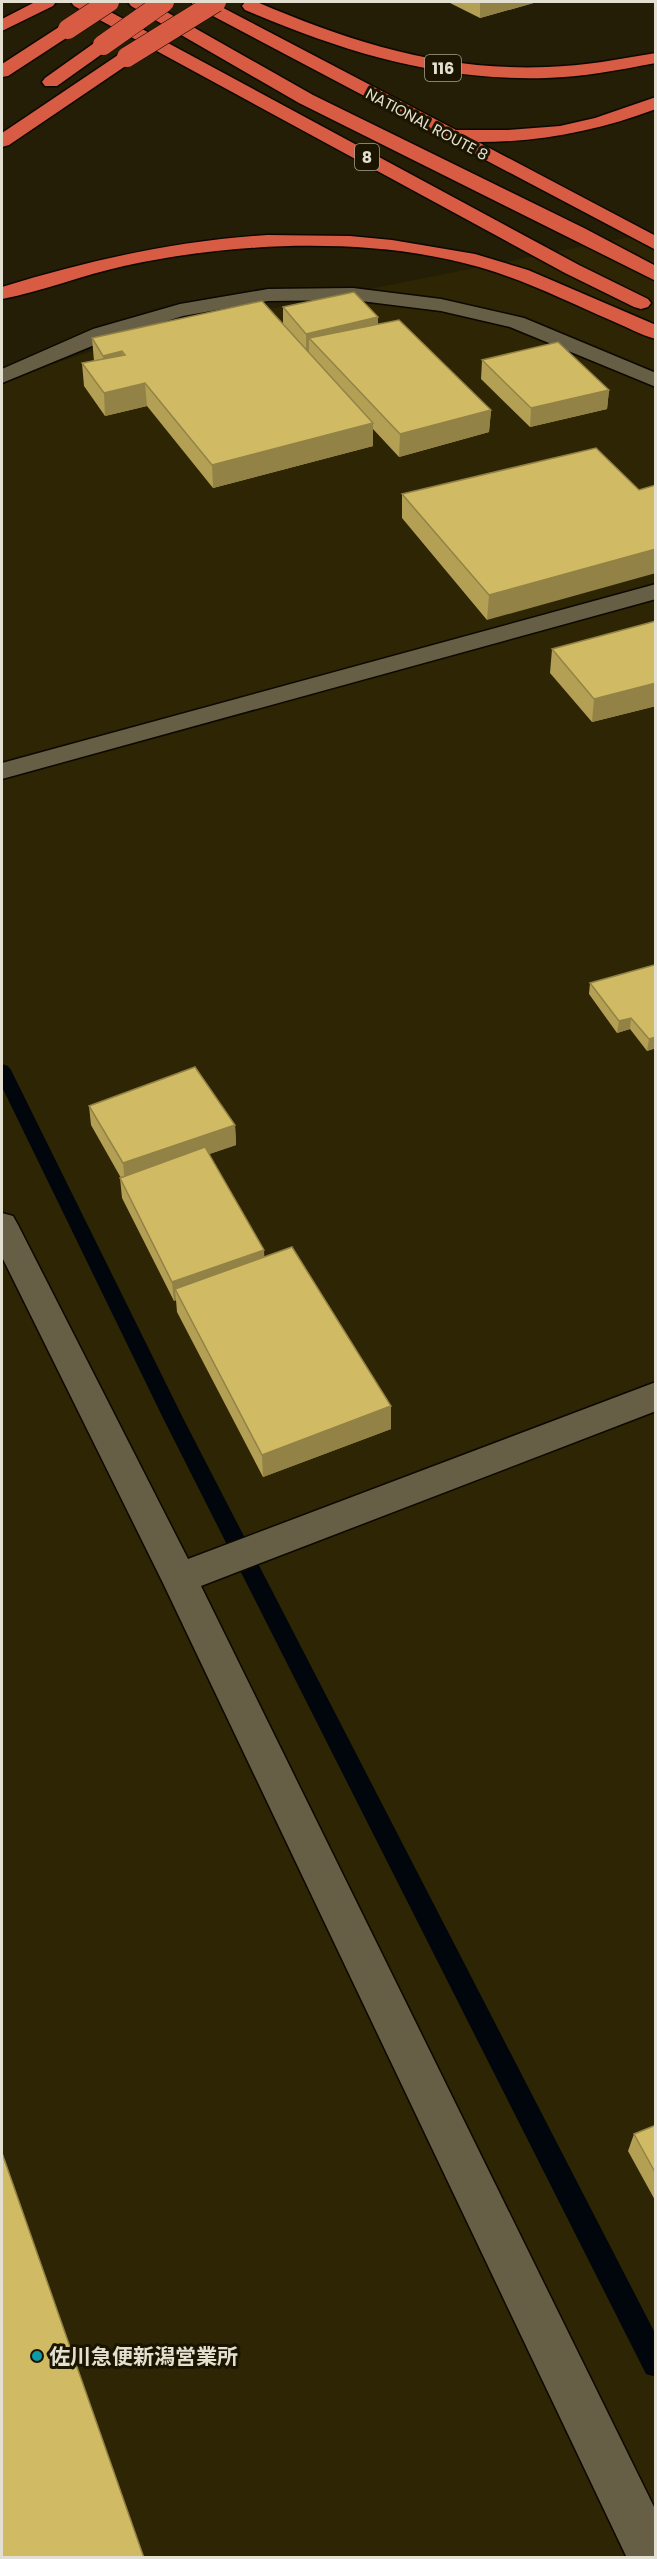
<svg xmlns="http://www.w3.org/2000/svg" width="657" height="2559" viewBox="0 0 657 2559" font-family="Poppins,'Noto Sans JP',sans-serif">
  <rect width="100%" height="100%" fill="#241e06"/>
  <path fill="#2d2504" d="M655 232V2557L2 2558V385L28 372 144 334Z"/>
  <g fill="none" stroke-linecap="round" stroke-linejoin="round">
    <path fill="#00060c" fill-rule="evenodd" d="M2 1064 8 1066 11 1070 183 1418 656 2335V2377L646 2374 163 1418 2 1087Z"/>
    <defs>
      <path id="minor" d="M353 288 441 299 524 318 656 373V387L510 327 441 311 353 300 268 301 183 316 109 339 2 383V369L93 329 180 304 268 289Z
        M656 584V599L2 779V763Z
        M2 1213 13 1216 18 1225 188 1559 656 1382V1411L201 1586 656 2511V2558H627L163 1583 2 1257Z"/>
      <path id="highway" d="M35 2H56L53 6 2 31V19Z
        M71 2H92L579 265 648 299 651 303 648 307 641 309 634 307 565 273 74 6Z
        M128 2H149L313 95 584 228 656 266V281L299 103 131 6Z
        M191 2H212L456 130H507L560 126 595 118 656 97V109C597 131 541 142 478 142L656 236V250L194 6Z
        M245 2H257C353 43 442 71 547 67 584 66 620 59 656 53V63C619 70 583 77 546 78 437 81 344 52 245 10L242 6Z
        M68 24 74 25 77 29 74 33 8 76 2 77V64L62 25Z
        M103 40 109 41 112 45 109 49 57 86H45L42 82 45 78 97 41Z
        M127 52 133 53 136 57 133 61 9 145 2 147V133L121 53Z
        M267 235 350 236 392 240 475 254 528 270 656 325V339C640 335 625 326 610 320 567 301 524 280 479 267 371 236 233 242 124 266 83 275 43 291 2 299V287C89 260 175 241 267 235Z"/>
    </defs>
    <use href="#minor" stroke="#0d0800" stroke-width="3"/>
    <use href="#highway" stroke="#0d0800" stroke-width="3"/>
    <use href="#minor" fill="#665f46" fill-rule="evenodd"/>
    <use href="#highway" fill="#d85b44" fill-rule="evenodd"/>
    <defs>
      <path id="highway-bridge" d="M68 29 109 2
        M103 45 164 2
        M127 57 216 2"/>
    </defs>
    <use href="#highway-bridge" stroke="#0d0800" stroke-width="21" stroke-linecap="butt"/>
    <use href="#highway-bridge" stroke="#d85b44" stroke-width="20"/>
  </g>
  <path fill="#b3a055" d="M448 2H537L480 18Z
    M283 307 378 317V324L491 410 489 432 399 457 373 429V446L213 488 147 406 105 416 84 386 82 363 94 361 92 338 283 324Z
    M482 360 609 390 607 409 530 427 481 379Z
    M639 490 487 620 402 518V494Z
    M656 621V706L592 722 550 673 552 649Z
    M656 966V1048L647 1051 630 1029 617 1033 589 994 590 983Z
    M89 1106 235 1125 236 1145 209 1154 264 1257 391 1429 263 1477 177 1312 176 1300 174 1301 122 1198 120 1178H121L91 1125Z
    M656 2125V2202L628 2151 634 2134Z"/>
  <path fill="#928245" d="M480 2H537L480 18Z
    M378 317V336L309 338V352H306V334Z
    M122 351 124 373 105 378 103 356Z
    M145 383 147 406 105 416 104 393Z
    M609 390 607 409 530 427 531 408Z
    M491 410 489 432 399 457 400 434Z
    M373 423V446L213 488 212 465Z
    M656 549V573L487 620 489 595Z
    M656 683V706L592 722 594 699Z
    M631 1018 630 1029 617 1033 619 1021Z
    M656 1037V1048L647 1051 649 1039Z
    M235 1125 236 1145 125 1183 123 1163Z
    M264 1250 265 1269 175 1289 176 1300 174 1301 172 1282Z
    M391 1406V1429L263 1477 262 1455Z"/>
  <path fill="#d0ba63" stroke="#928245" stroke-width="1.5" d="M354 292 378 317 306 334 283 307Z
    M262 301 373 423 212 465 145 383 104 393 82 363 125 355 122 351 103 356 92 338Z
    M399 320 491 410 400 434 309 338Z
    M558 342 609 390 531 408 482 360Z
    M596 448 639 490 656 485V549L489 595 402 494Z
    M656 621V683L594 699 552 649Z
    M654 965 656 966V1037L649 1039 631 1018 619 1021 590 983Z
    M195 1067 235 1125 123 1163 89 1106Z
    M205 1147 264 1250 172 1282 120 1178Z
    M292 1247 391 1406 262 1455 175 1289Z
    M656 2125V2174L634 2134Z
    M2 2153 144 2558H2Z"/>
  <circle fill="#0f9aa8" stroke="#1b1500" stroke-width="2" cx="37" cy="2356" r="6"/>
  <g text-anchor="middle" dominant-baseline="central" stroke-width="6" stroke-linejoin="round" paint-order="stroke">
    <g font-size="15" fill="#e3e0d1" stroke="#1b1500">
      <text transform="translate(427 124) rotate(28)">NATIONAL ROUTE 8</text>
    </g>
    <g fill="#1b1500" stroke="#a7a392" stroke-width="1.5">
      <rect x="425" y="55" width="36" height="26" rx="4.5"/>
      <rect x="355" y="144" width="24" height="26" rx="4.5"/>
    </g>
    <g font-size="16" font-weight="bold" fill="#e3e0d1">
      <text x="443" y="68">116</text>
      <text x="367" y="157">8</text>
    </g>
    <g font-size="21" font-weight="bold" fill="#e3e0d1" stroke="#1b1500" text-anchor="start">
      <text x="49" y="2356">佐川急便新潟営業所</text>
    </g>
  </g>
  <rect width="657" height="2559" fill="none" stroke="#e3e0d1" stroke-width="6"/>
</svg>
